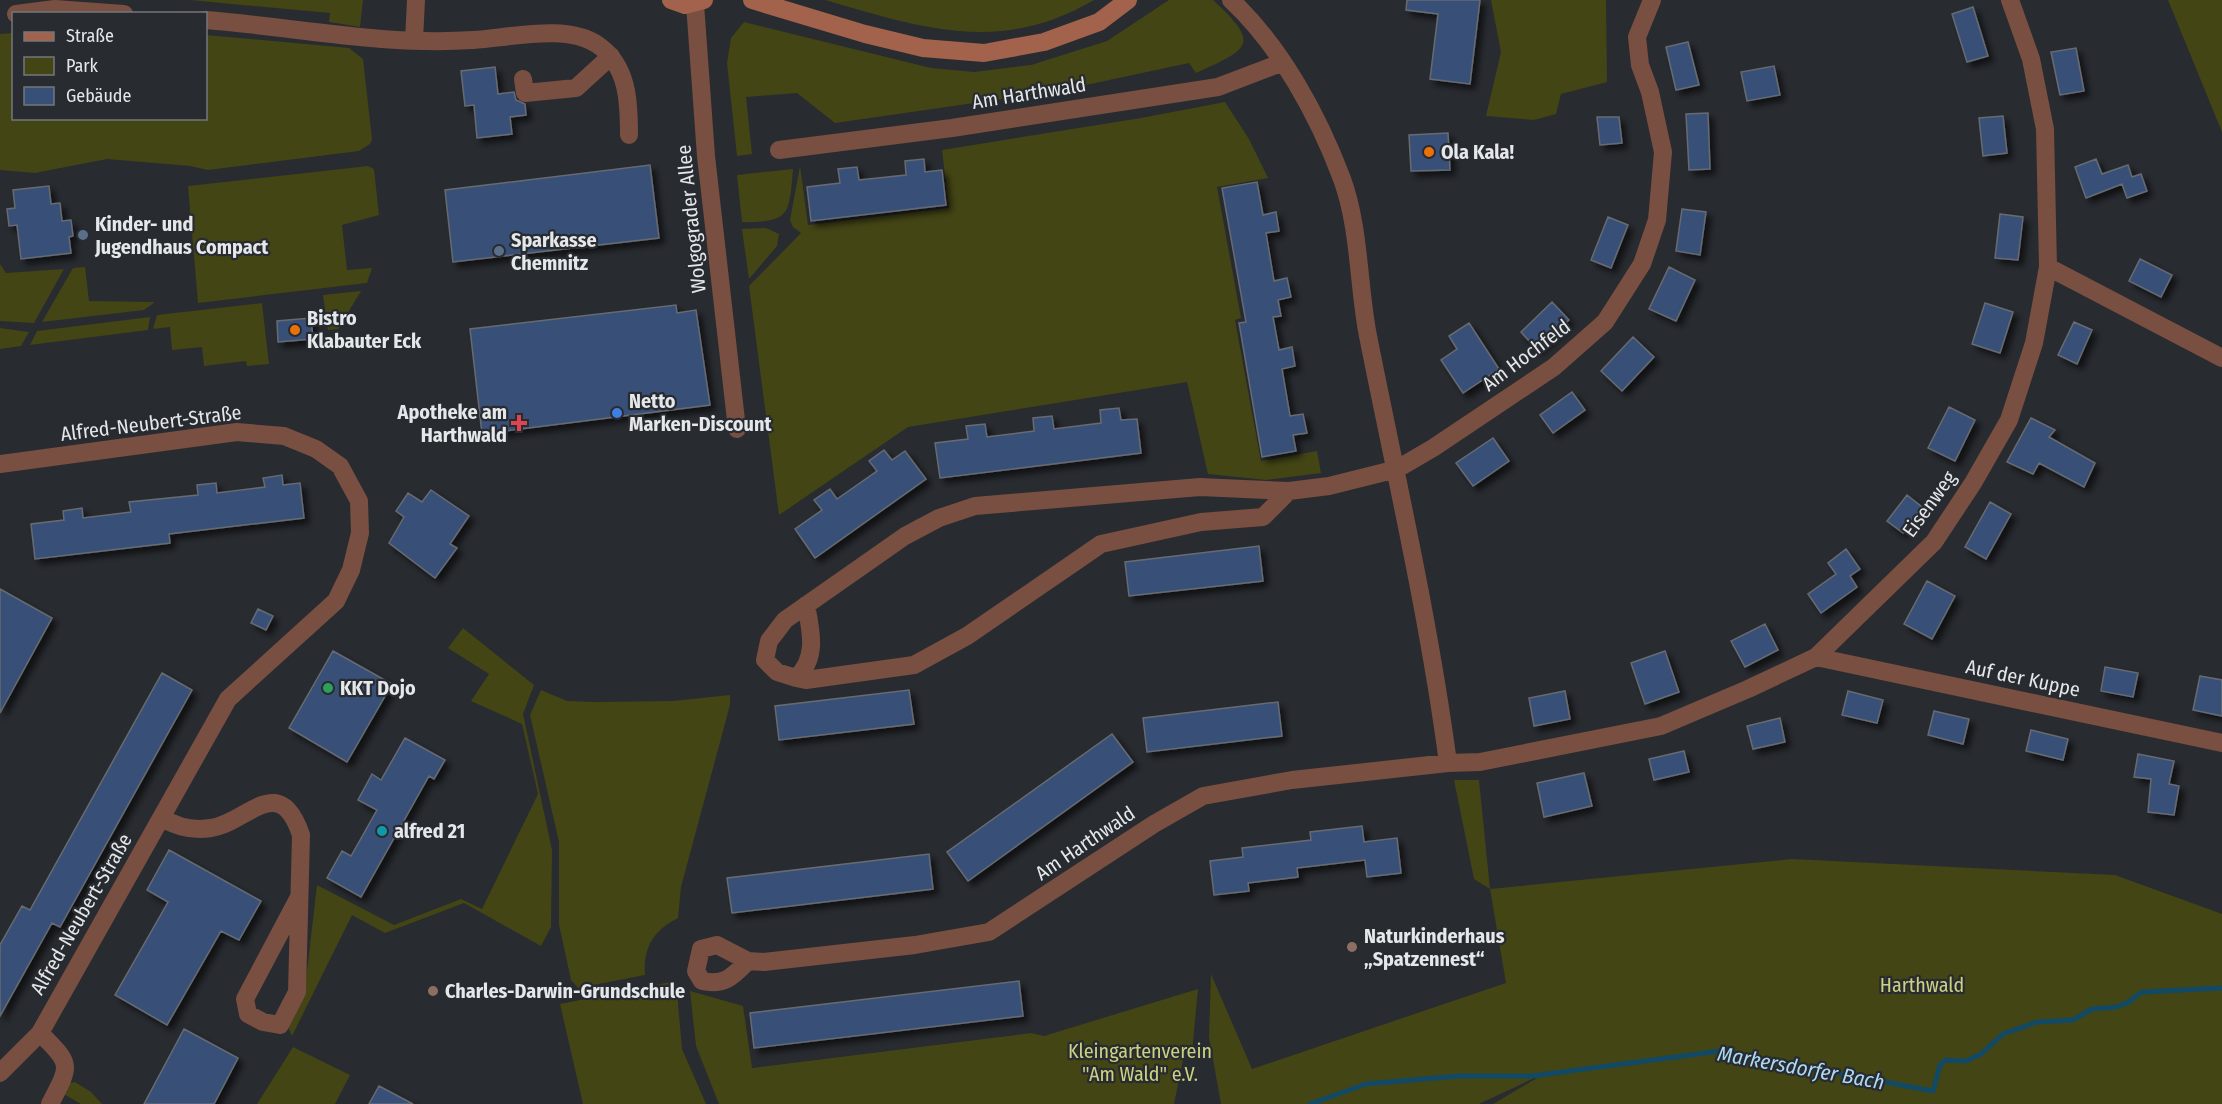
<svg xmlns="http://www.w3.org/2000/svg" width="2222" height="1104" viewBox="0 0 2222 1104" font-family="'Fira Sans Condensed',sans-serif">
  <defs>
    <filter id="shadow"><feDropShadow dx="5" dy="5" stdDeviation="3" flood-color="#0009"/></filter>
  </defs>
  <rect width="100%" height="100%" fill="#282b30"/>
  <path fill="#434515" d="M190 0H363L360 27 329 22 330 13Z
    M825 0H1094C1000 55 922 28 825 0Z
    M1169 0H1213C1261 44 1250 49 1196 73L1189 63 1058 91 835 123 797 93 746 97 752 154 737 156 727 63 731 38 744 22 931 68 974 72 1031 65 1107 41Z
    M1491 0H1606L1607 82 1561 94 1556 114 1534 120 1486 116 1501 52Z
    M2168 0H2222V132Z
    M13 33 14 118H206V35L349 48 363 59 372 139 370 144 359 151 208 170 190 166 107 159 35 173 0 170V34Z
    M1225 102 1249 139 1268 178 1217 187 1241 318 1235 320 1261 461 1317 451 1321 473 1266 480 1208 474 1187 382 908 427 779 515 749 286 801 233 793 227 790 220 800 166 808 225 949 208 942 150 1141 118Z
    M368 166 374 169 379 215 342 225 347 270 372 268 367 283 198 303 188 186Z
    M793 169C789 216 790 222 742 222L737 175Z
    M766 228 779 234 777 246 749 279 742 229Z
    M0 264 6 273 64 269 34 323 0 321Z
    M85 267 89 301 155 302 144 310 42 322 73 268Z
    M361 291 338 329 328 330 323 295Z
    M262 303 269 364 247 366 246 361 204 366 202 347 172 350 170 327 153 329 157 315Z
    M150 317 148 330 30 345 37 331Z
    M0 328 29 332 21 346 0 349Z
    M463 628 534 685 523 714 552 850 551 927 541 946 464 903 385 933 352 915 292 1036 288 1027 304 997 317 885 394 925 461 899 482 909 538 794 522 724 471 701 489 674 448 648Z
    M541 690 567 701 595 702 673 701 730 695V705L681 887 678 918C654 930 643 947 645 975L578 988 571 980 559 925V842L530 715Z
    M1454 780H1479L1490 889 1792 859 2115 875 2222 914V1104H1493L1547 1072 1479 1104H1221L1209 1037 1211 974 1252 1069 1506 983 1490 889 1474 879Z
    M676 981 682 1049 706 1104H583L560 1004Z
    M1198 989 1192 1052 1184 1055 1174 1104H719L696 1046 690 991 743 1006 752 1068 1031 1033 1044 1036Z
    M293 1047 350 1075 335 1104H257Z
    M75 1082 91 1092 102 1104H81L60 1092 66 1084Z"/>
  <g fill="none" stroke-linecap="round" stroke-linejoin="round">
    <path stroke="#124a65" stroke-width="5" d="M1310 1104 1366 1084 1458 1076H1532L1720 1051 1933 1091 1940 1065 1946 1060 1966 1061 1981 1054 2003 1034 2037 1022 2073 1020 2092 1009 2116 1007 2127 1003 2142 992 2222 988"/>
  </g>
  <path fill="#375077" stroke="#676b71" stroke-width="1.5" filter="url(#shadow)" d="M1407 0H1480L1470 84 1430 79 1438 14 1406 10Z
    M1973 7 1988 56 1967 62 1952 14Z
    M1688 42 1699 85 1676 90 1666 47Z
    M2076 48 2084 91 2060 95 2051 52Z
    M1774 66 1780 95 1747 101 1741 72Z
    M495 67 498 94 514 92 516 100 525 104 526 115 510 117 512 134 477 138 474 105 465 106 461 71Z
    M1708 113 1710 169 1689 170 1686 114Z
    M2003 116 2007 153 1983 156 1979 118Z
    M1597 117H1619L1622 143 1600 145Z
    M1448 133 1450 170 1411 171 1409 135Z
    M924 159 925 172 942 170 946 205 811 221 807 187 840 183 838 169 857 167 859 180 906 175 905 161Z
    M2096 159 2102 174 2128 165 2132 177 2141 174 2147 191 2127 198 2122 184 2086 198 2075 167Z
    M650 165 659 238 453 262 445 190Z
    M1257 182 1263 215 1276 212 1279 231 1266 233 1274 281 1287 278 1291 297 1278 300 1281 316 1273 317 1279 350 1292 347 1295 366 1282 369 1290 416 1303 414 1307 433 1293 435 1296 451 1262 457 1239 323 1246 322 1222 188Z
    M49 186 51 204 60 203 62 221 71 220 73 236 69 237 71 253 21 259 17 225 9 226 7 209 15 208 13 190Z
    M1682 209 1706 212 1700 255 1676 251Z
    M2000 214 2023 217 2018 260 1995 258Z
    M1608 217 1628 225 1611 268 1591 260Z
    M2140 259 2172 275 2161 297 2129 281Z
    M1669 267 1695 280 1676 321 1649 309Z
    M1552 302 1569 320 1537 350 1521 332Z
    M1985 303 2013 312 2000 353 1972 344Z
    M676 305 677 313 696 310 710 405 482 434 470 329Z
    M311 318 313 339 278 342 277 321Z
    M2074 322 2092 330 2077 364 2058 355Z
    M1469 323 1499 369 1463 393 1441 360 1457 349 1449 336Z
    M1633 337 1654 357 1622 391 1601 371Z
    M1572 392 1585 410 1553 433 1540 415Z
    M1949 407 1975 420 1955 461 1928 448Z
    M1119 408 1121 420 1137 419 1141 453 940 478 935 443 968 439 966 426 985 424 987 437 1034 431 1033 418 1052 416 1054 429 1101 423 1100 410Z
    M2031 418 2055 430 2049 437 2095 463 2084 487 2039 463 2033 474 2007 462Z
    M1493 438 1509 461 1473 486 1456 463Z
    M884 450 892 460 905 451 926 479 815 558 795 529 822 510 814 500 830 489 837 499 877 471 869 461Z
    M282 475 283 485 300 483 304 518 169 534 170 543 35 559 31 524 64 520 63 511 82 508 83 518 131 512 129 502 198 495 197 485 216 483 217 493 265 487 263 478Z
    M431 490 469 516 450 544 457 548 435 578 389 543 404 517 396 511 408 493 422 502Z
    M1907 495 1922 507 1903 533 1887 521Z
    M1990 502 2011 514 1986 559 1965 547Z
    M1259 546 1263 581 1129 596 1125 562Z
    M1846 549 1860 569 1850 576 1857 587 1821 613 1808 594 1836 574 1828 563Z
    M1927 581 1955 596 1932 639 1904 624Z
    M0 589 52 618 0 713Z
    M258 609 273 616 266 630 251 623Z
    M1765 624 1778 650 1745 667 1731 641Z
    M333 651 392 684 347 762 289 728Z
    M1665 651 1679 692 1645 704 1631 663Z
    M2105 667 2138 673 2133 697 2101 691Z
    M162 673 192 690 60 927 52 923 0 1016V945L22 906 30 910Z
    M2200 676 2222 680V716L2193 710Z
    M909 690 914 724 779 740 775 706Z
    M1565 691 1570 719 1534 726 1529 698Z
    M1848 691 1883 700 1877 723 1842 715Z
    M1278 702 1282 736 1147 752 1143 718Z
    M1934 711 1969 719 1963 744 1928 735Z
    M1780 718 1785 742 1753 749 1747 726Z
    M2031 730 2068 739 2063 760 2026 751Z
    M1112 734 1133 762 968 881 947 852Z
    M405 738 445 760 434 779 429 776 361 897 327 878 342 851 351 856 377 810 358 800 372 774 381 780Z
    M1684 751 1689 772 1654 780 1649 759Z
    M2138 754 2174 761 2169 784 2179 786 2174 815 2148 812 2151 779 2134 777Z
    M1584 773 1592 806 1544 817 1537 783Z
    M1362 826 1364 842 1397 838 1401 873 1367 877 1365 860 1297 868 1298 877 1248 883 1249 891 1214 895 1210 861 1243 857 1242 848 1311 840 1310 832Z
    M169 850 261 901 239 940 221 931 167 1025 115 995 168 902 147 890Z
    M929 854 933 889 732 913 727 878Z
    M1019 981 1023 1016 754 1048 750 1013Z
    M184 1029 238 1058 214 1104H144Z
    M379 1086 413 1104H369Z"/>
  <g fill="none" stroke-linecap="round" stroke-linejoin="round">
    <path stroke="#784f41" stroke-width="18" d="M1231 0C1281 47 1318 115 1342 179 1360 228 1358 285 1368 336 1396 477 1429 619 1448 763
      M695 4 706 156 737 429
      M16 14 55 9 124 14
      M206 20C294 27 384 46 473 40 509 38 567 23 598 45 628 66 629 101 629 135
      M414 40 416 0
      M523 79 525 93 576 88 611 56
      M779 150 952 128 1218 87 1281 63
      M2048 267 2222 358
      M0 464 237 432 284 436 316 449 340 466 359 501 360 533 351 570 336 601 228 699 40 1033 0 1073
      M806 605C811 631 818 658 796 678L777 672 765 660 769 641 785 620 905 536 939 518 975 506 1200 487 1289 491 1329 486 1397 469 1433 448 1554 367 1605 322 1642 264 1657 220 1663 152 1650 92 1640 65 1637 37 1652 0
      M1816 657 2222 743
      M796 678 806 680 914 665 967 636 1101 544 1201 522 1263 517 1289 491
      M162 818C177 827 193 831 211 828 247 823 279 770 301 835L297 992 280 1025 263 1022 248 1014 245 999 299 897
      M748 961C733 976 725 986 702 981L696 971 701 949 717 945 748 961 764 962 915 945 989 932 1154 824 1203 796 1292 780 1448 763 1480 762 1661 726 1748 689 1816 657 1934 542 1973 483 2009 420 2034 343 2048 267 2045 129 2031 59 2010 0
      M40 1033C72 1065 71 1064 50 1104"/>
    <path stroke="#a2624c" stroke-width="18" d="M671 0 685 5 704 0
      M752 0 865 34 923 48 984 53 1044 42 1099 22 1128 0"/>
  </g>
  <g fill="#e8710a" stroke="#282b30" stroke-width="2">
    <circle cx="1429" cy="152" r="6"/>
    <circle cx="295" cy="330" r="6"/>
  </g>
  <g fill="#5c6f8a" stroke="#282b30" stroke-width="2">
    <circle cx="83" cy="235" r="6"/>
    <circle cx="499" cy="251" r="6"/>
  </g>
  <circle fill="#3f7fe0" stroke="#282b30" stroke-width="2" cx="617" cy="413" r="6"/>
  <path fill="#e0444e" stroke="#282b30" stroke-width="2" d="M516 414h6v6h6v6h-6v6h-6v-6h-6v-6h6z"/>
  <circle fill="#2e9e5b" stroke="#282b30" stroke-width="2" cx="328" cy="688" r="6"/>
  <circle fill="#0f9aa8" stroke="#282b30" stroke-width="2" cx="382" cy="831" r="6"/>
  <g fill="#8d6e63" stroke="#282b30" stroke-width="2">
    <circle cx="1352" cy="947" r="6"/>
    <circle cx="433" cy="991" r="6"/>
  </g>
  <g text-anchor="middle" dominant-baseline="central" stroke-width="4.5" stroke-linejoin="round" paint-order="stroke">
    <g font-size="20" fill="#e5e8eb" stroke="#282b30">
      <text transform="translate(1029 93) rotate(-9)">Am Harthwald</text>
      <text transform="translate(691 219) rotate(-96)">Wolgograder Allee</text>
      <text transform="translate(1526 355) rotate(-37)">Am Hochfeld</text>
      <text transform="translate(151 423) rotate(-7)">Alfred-Neubert-Straße</text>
      <text transform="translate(1929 504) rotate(-54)">Eisenweg</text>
      <text transform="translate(2023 678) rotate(12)">Auf der Kuppe</text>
      <text transform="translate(1085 843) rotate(-34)">Am Harthwald</text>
      <text transform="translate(81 914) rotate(-60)">Alfred-Neubert-Straße</text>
    </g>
    <g font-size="20" font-weight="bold" fill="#e5e8eb" stroke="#282b30" text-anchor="start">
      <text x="1441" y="152">Ola Kala!</text>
      <text x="95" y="224">Kinder- und<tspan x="95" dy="23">Jugendhaus Compact</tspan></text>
      <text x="511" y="240">Sparkasse<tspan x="511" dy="23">Chemnitz</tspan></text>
      <text x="307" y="318">Bistro<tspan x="307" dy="23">Klabauter Eck</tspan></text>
      <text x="629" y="401">Netto<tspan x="629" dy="23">Marken-Discount</tspan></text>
      <text x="507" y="412" text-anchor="end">Apotheke am<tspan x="507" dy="23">Harthwald</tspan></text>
      <text x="340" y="688">KKT Dojo</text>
      <text x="394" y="831">alfred 21</text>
      <text x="1364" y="936">Naturkinderhaus<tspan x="1364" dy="23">„Spatzennest“</tspan></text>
      <text x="445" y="991">Charles-Darwin-Grundschule</text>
    </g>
    <g font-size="20" fill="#ccd182" stroke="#282b30">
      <text x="1922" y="985">Harthwald</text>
      <text x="1140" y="1051">Kleingartenverein<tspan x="1140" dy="23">"Am Wald" e.V.</tspan></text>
    </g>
    <g font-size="21" font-style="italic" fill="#abd9f5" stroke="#282b30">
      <text transform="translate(1801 1068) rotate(10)">Markersdorfer Bach</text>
    </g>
  </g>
  <rect x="12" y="12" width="195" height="108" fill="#282b30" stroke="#74777b" stroke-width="1.5"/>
  <rect x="24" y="32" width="30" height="9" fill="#a2624c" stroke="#74777b" stroke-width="1.5"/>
  <text x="66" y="42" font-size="18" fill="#e5e8eb">Straße</text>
  <rect x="24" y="57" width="30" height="18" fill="#434515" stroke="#74777b" stroke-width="1.5"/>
  <text x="66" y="72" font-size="18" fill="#e5e8eb">Park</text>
  <rect x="24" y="87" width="30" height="18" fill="#375077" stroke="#74777b" stroke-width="1.5"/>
  <text x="66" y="102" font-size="18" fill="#e5e8eb">Gebäude</text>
</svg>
